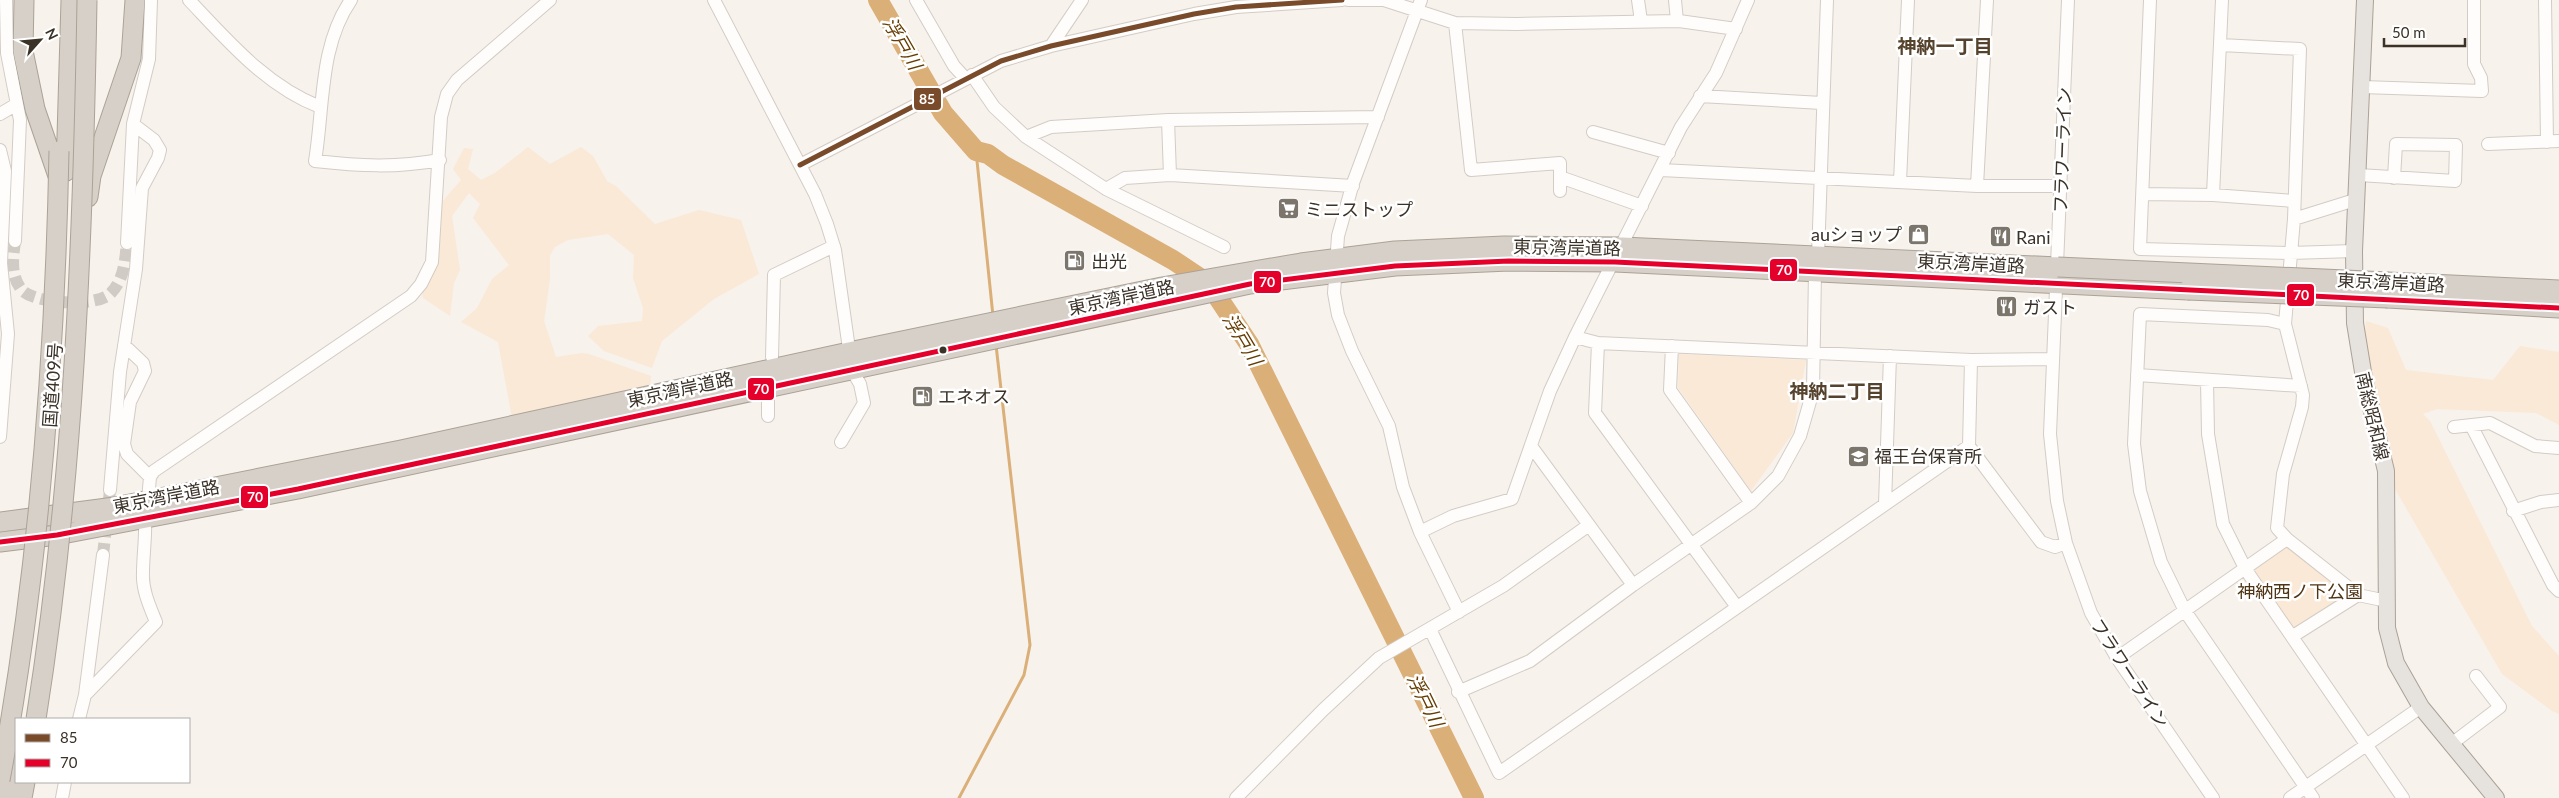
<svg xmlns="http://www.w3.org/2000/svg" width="2559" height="798" viewBox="0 0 2559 798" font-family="Lato,'Noto Sans JP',sans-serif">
  <rect width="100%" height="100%" fill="#f7f2ec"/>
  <path fill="#fae9d6" d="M528 147 550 164 581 147 593 156 607 181 616 186 655 224 699 210 741 220 759 274 714 299 662 341 652 368 604 351 588 336 598 326 642 321 643 308 633 278 634 255 608 234 568 240 555 247 550 255V279L544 321 556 357 582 353 589 354 651 376 650 390 512 418 498 342 461 322 477 308 492 279 509 265 473 218 480 204 469 193 452 216 460 270 454 283 450 316 423 298 422 291 441 203 461 180 453 169 464 148 473 149 468 169 481 180 495 173Z
    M2366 321 2388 328 2406 370 2493 380 2520 346 2559 352V425L2536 413 2437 409 2423 414 2430 421 2532 626 2559 656V714L2552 711 2502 674 2395 489 2362 368Z
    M1679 354 1806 360 1793 433 1751 491 1678 388Z
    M2287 545 2350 595 2294 629 2252 571Z"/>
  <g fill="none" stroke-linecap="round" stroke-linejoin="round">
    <path stroke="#daaf78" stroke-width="3" d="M976 151 993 316
      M959 798 1024 675 1030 645 996 345
      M1469 798 1472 795"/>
    <path stroke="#daaf78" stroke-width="20" d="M878 0 943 113 976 151 988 154 1003 165 1173 260 1209 284 1249 344 1474 798"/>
    <path stroke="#d1cbc5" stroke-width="12" stroke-dasharray="12 6" stroke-linecap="butt" d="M15 241C13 258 10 274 21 289 32 304 97 308 111 293 124 279 125 262 127 243
      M103 555 110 490"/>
    <defs>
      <path id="minor" d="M6 0 7 53 20 120 15 241
        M189 0C228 41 266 86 320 107
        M351 0C319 46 324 107 315 161 359 166 396 168 440 160
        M714 0 815 194 827 224 835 250 852 370 860 384 864 403 841 442
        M916 0 954 66 965 78
        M1348 0H1384L1455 23 1517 24 1679 21 1736 29
        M1421 0 1353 183 1338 236 1334 293 1338 315 1352 351 1389 426 1403 487 1420 532 1459 612
        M1638 0 1641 21
        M1675 0 1677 21
        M2068 0 2050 434 2057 501 2066 543 2091 613 2117 658 2213 798
        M2150 0 2140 249 2290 253 2354 251
        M2545 0 2547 142
        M1455 23 1471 170 1560 163V191
        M2221 45 2300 49 2294 219 2285 324
        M1051 46 1082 0
        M972 75 994 107 1026 137 1106 189 1224 247
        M2362 87 2482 91 2481 78 2474 64V0
        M1700 96 1822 103
        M0 114 17 104
        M1168 120 1170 175
        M1593 132 1669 153
        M1026 137 1051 127 1168 120 1378 117
        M2488 144 2559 141
        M0 150 5 171 1 263 8 334 0 437
        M800 165 1001 61 1051 46 1194 14 1236 7 1342 0
        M1661 170 1977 186H2061
        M2359 175 2455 181 2456 145 2396 144 2394 178
        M1560 177 1642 206
        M1900 182 1908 0
        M1977 186 1987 0
        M1106 189 1125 178 1170 175 1353 186
        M2143 194 2213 195 2294 201
        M2213 195 2222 0
        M2294 219 2358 199
        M127 243 133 124 149 59 151 0
        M1818 256 1827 0
        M1575 337 1598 343 1971 360 2052 359
        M1598 343 1595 413 1737 607
        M124 345 143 363 145 371 130 402 124 444 127 454 150 477
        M1672 346 1670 390 1751 503
        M772 357 774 275 834 246
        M1971 360 1969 446 2041 542 2055 547 2066 543
        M2137 375 2301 386
        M2207 380 2208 434 2223 524 2246 570 2403 798
        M768 416V396
        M2471 425 2553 585 2559 591
        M2454 427 2490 423 2535 446 2559 448
        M1531 446 1633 585
        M110 490 120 372 136 269 142 188 158 158 160 150 154 140 133 124
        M148 500 150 477 154 471 411 296 421 284 432 262 441 117 447 94 457 80 550 0
        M1885 504 1890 356
        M2513 511 2541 502 2559 500
        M1420 532 1453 516 1512 499 1550 391 1575 337 1681 127 1716 73 1748 0
        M1430 629 1499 773 1969 446
        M2293 636 2358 595
        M2117 658 2287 539
        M1458 692 1530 661 1633 585 1751 503 1778 476 1800 436 1813 391 1815 272
        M85 695 156 622C150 607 142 590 143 573 143 555 146 537 145 519
        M79 719 85 695 103 555
        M2450 745 2500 707 2476 676
        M62 798 65 782
        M1236 798 1323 710 1379 658 1503 586 1589 525
        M2290 798 2421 707
        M2313 798 2185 611 2161 562 2140 491 2134 444 2140 314 2268 320 2285 324 2303 395 2302 407 2283 474 2277 528 2287 539 2358 595 2387 601"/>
      <path id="major" d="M2365 0 2354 251 2355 323 2364 378 2386 471 2387 628 2396 663 2421 707 2496 798"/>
      <path id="highway" d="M24 0 23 51 35 109 58 176
        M66 171 71 0
        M88 197 91 176 131 58 135 0
        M2388 282 2559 290
        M2388 298 2559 308
        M0 522 115 507 401 450 849 352 1162 287 1301 263 1395 251 1504 246 1622 247 2058 267
        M0 542 57 535 298 489 1250 284 1395 266 1509 261 1615 262 2188 290
        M3 798 10 762
        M22 798 25 782"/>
    </defs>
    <use href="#minor" stroke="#d3ccc5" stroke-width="14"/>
    <use href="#major" stroke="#aba297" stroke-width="18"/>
    <use href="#highway" stroke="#aba297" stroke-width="21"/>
    <use href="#minor" stroke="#fefdfc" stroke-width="12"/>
    <use href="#major" stroke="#e6e2de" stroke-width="16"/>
    <use href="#highway" stroke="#d6d0c8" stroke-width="19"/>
    <defs>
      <path id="highway-bridge" d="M2058 267 2388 282
        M2188 290 2388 298
        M36 719C74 480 83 242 87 0
        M0 780C39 573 55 362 59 151"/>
    </defs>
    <use href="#highway-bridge" stroke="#aba297" stroke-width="21" stroke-linecap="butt"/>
    <use href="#highway-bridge" stroke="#d6d0c8" stroke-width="19"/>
    <defs>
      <path id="bus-1" d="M800 165 1001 61 1051 46 1194 14 1236 7 1342 0"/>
      <path id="bus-2" d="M0 542 57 535 298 489 1250 284 1395 266 1509 261 1615 262 2559 308"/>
    </defs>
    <use href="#bus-1" stroke="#fff" stroke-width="9"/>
    <use href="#bus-2" stroke="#fff" stroke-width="9"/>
    <use href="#bus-1" stroke="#7a4b2a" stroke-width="5"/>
    <use href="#bus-2" stroke="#e4002b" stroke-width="5"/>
  </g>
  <defs>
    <symbol id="supermarket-square" viewBox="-11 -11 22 22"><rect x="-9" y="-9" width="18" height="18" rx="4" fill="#7c756c" stroke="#fff"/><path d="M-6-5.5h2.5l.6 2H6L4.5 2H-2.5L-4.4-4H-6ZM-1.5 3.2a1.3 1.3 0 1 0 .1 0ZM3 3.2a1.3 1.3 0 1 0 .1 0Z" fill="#fff"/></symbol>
    <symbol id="shop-square" viewBox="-11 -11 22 22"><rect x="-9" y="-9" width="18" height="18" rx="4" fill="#7c756c" stroke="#fff"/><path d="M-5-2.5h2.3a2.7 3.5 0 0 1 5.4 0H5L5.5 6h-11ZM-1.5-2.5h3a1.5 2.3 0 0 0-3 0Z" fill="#fff"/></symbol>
    <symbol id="restaurant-square" viewBox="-11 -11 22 22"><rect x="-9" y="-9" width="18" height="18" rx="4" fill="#7c756c" stroke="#fff"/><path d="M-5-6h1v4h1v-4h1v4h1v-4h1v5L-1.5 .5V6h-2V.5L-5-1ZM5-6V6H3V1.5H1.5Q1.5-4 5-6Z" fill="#fff"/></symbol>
    <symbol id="fuel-square" viewBox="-11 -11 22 22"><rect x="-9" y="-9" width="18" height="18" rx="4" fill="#7c756c" stroke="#fff"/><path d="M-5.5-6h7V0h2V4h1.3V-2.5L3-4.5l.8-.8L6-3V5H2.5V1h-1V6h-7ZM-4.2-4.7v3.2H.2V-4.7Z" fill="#fff"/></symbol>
    <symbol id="school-square" viewBox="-11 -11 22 22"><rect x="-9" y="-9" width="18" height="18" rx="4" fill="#7c756c" stroke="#fff"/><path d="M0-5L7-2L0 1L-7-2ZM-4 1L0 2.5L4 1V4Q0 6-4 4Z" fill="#fff"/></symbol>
  </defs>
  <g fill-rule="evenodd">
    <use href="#supermarket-square" x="1276" y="196" width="25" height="25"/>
    <use href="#shop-square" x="1906" y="222" width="25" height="25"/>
    <use href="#restaurant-square" x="1988" y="224" width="25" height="25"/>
    <use href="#fuel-square" x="1062" y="248" width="25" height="25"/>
    <use href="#restaurant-square" x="1994" y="294" width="25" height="25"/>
    <use href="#fuel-square" x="910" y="384" width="25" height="25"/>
    <use href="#school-square" x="1846" y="444" width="25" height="25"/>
  </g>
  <circle fill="#3a3127" stroke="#fff" stroke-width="2" cx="943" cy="350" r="4.5"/>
  <g text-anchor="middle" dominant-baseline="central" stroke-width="5" stroke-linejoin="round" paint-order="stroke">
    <g font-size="18" fill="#3a3127" stroke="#fff">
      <text transform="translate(2062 150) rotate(-88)">フラワーライン</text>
      <text transform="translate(1567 247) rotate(1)">東京湾岸道路</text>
      <text transform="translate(1971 263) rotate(3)">東京湾岸道路</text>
      <text transform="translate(2391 282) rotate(3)">東京湾岸道路</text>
      <text transform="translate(1121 297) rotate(-12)">東京湾岸道路</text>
      <text transform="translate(52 385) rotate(-86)">国道409号</text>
      <text transform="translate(680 389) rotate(-12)">東京湾岸道路</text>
      <text transform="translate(2373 416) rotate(77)">南総昭和線</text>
      <text transform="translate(166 496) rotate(-11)">東京湾岸道路</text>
      <text transform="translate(2130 673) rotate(57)">フラワーライン</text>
    </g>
    <g font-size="18" fill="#3a3127" stroke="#fff" text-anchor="start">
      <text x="1305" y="209">ミニストップ</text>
      <text x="1902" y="234" text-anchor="end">auショップ</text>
      <text x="2016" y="237">Rani</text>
      <text x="1091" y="261">出光</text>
      <text x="2023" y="307">ガスト</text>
      <text x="938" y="396">エネオス</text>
      <text x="1874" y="456">福王台保育所</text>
    </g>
    <g font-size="18" fill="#4f3515" stroke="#fff">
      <text x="2300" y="591">神納西ノ下公園</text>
    </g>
    <g font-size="19" font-style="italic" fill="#653d00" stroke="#fff">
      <text transform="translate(903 43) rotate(60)">浮戸川</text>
      <text transform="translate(1243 339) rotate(59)">浮戸川</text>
      <text transform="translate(1426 700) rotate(64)">浮戸川</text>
    </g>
    <g font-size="19" font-weight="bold" fill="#56432d" stroke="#fff">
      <text x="1945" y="45">神納一丁目</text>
      <text x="1837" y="390">神納二丁目</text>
    </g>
  </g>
  <g stroke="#fff" stroke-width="2">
    <rect x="913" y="87" width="29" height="24" rx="5" fill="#7a4b2a"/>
    <rect x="1769" y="258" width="29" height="24" rx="5" fill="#e4002b"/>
    <rect x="1253" y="270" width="29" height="24" rx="5" fill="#e4002b"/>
    <rect x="2286" y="283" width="29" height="24" rx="5" fill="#e4002b"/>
    <rect x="747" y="377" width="28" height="24" rx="5" fill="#e4002b"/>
    <rect x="240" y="485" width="29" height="24" rx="5" fill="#e4002b"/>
  </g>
  <g font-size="14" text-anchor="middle" font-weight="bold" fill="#fff">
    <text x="927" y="104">85</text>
    <text x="1784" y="275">70</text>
    <text x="1267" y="287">70</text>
    <text x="2301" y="300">70</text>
    <text x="761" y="394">70</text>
    <text x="255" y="502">70</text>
  </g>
  <rect x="15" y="718" width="175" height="65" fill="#ffffff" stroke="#b0ada9"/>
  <rect x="25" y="734" width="25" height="8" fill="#7a4b2a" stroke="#b0ada9"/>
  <text x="60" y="743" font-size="15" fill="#3a3127">85</text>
  <rect x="25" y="759" width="25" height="8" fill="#e4002b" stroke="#b0ada9"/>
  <text x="60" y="768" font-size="15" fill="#3a3127">70</text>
  <g transform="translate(40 40) rotate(63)" stroke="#ffffff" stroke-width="4" paint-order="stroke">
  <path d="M0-4L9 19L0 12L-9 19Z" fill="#3a3127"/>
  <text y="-8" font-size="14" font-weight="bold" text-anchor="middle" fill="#3a3127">N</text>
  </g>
  <path d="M2384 38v8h81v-8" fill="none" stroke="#3a3127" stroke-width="2.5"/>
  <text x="2392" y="38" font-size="15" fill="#3a3127" stroke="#ffffff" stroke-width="4" paint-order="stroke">50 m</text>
</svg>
